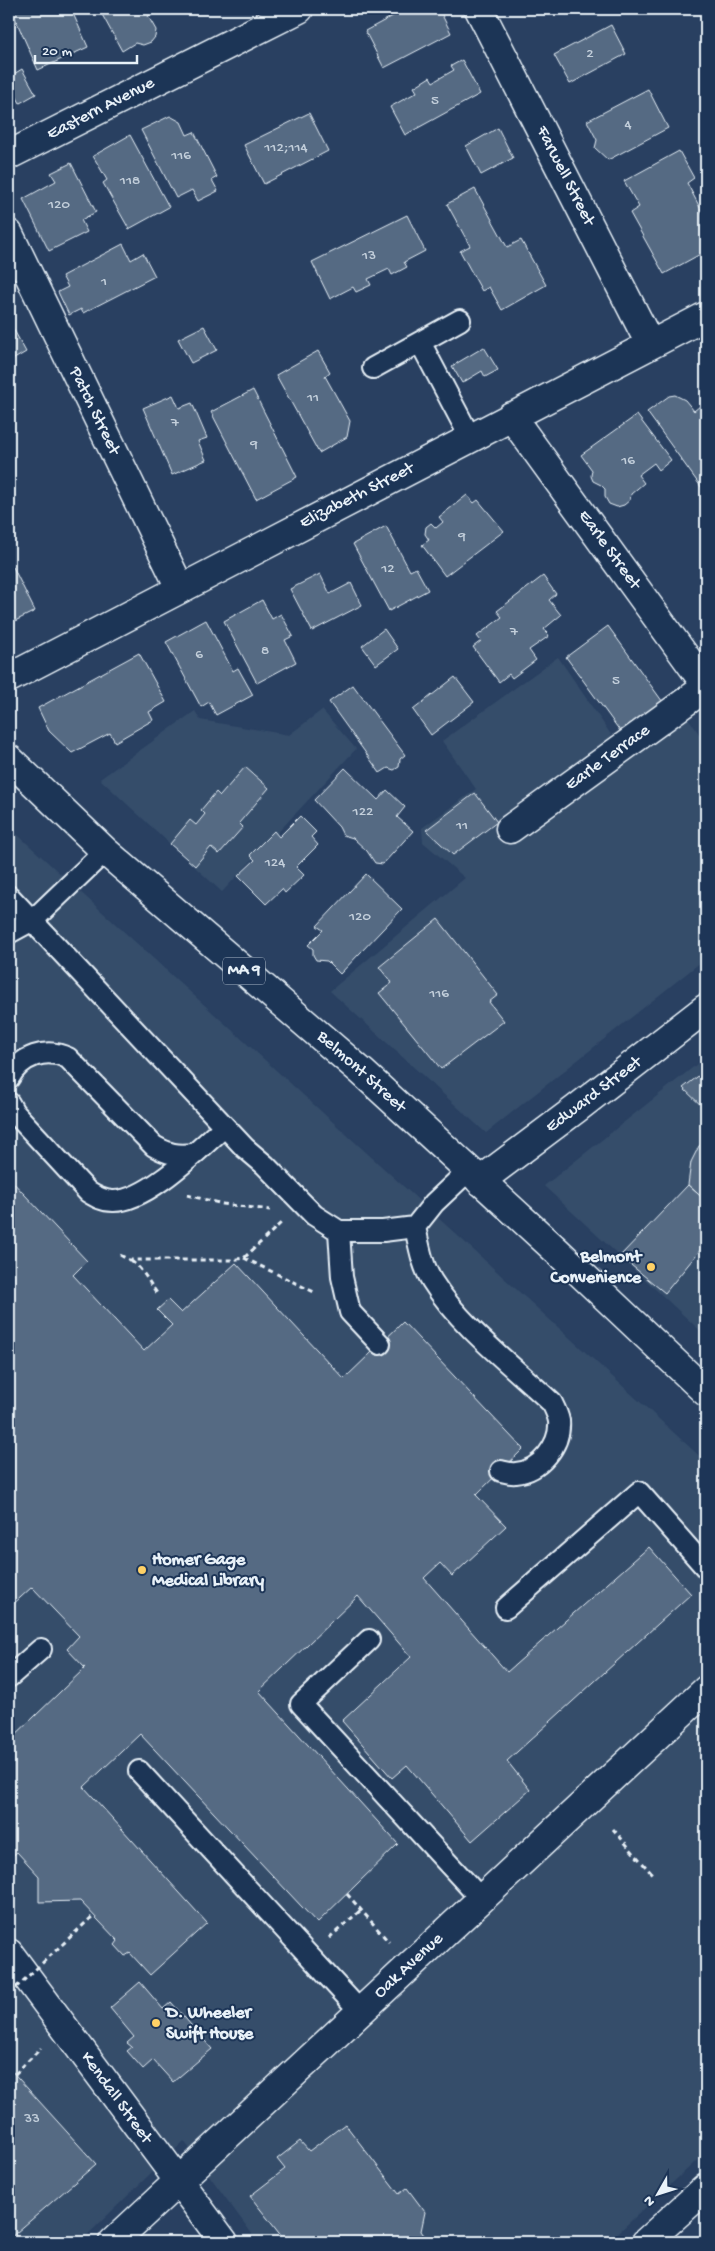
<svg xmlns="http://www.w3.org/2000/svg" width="715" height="2251" viewBox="0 0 715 2251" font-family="'Gochi Hand',sans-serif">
  <rect width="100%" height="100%" fill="#294061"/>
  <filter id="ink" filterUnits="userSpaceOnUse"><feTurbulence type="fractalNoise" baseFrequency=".02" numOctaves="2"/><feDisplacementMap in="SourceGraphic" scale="10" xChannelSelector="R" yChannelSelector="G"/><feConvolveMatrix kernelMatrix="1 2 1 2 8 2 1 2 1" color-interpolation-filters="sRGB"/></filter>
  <g filter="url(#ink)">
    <path fill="#364d6b" d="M558 657 616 742 684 712 706 744V958L486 1133 330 991 465 878 423 842 422 828 476 789 442 741Z
      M322 710 356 749 222 892 100 779 195 711 200 720 289 735Z
      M9 827 706 1462V2152L608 2242H258L184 2141 80 2242H9Z
      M706 1057V1336L544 1186Z"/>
    <path fill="#556a83" stroke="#e8f1f8" d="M11 9H71L88 47 38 70Z
      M99 9H152L154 13 148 16 156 30 155 37 151 42 143 45 135 43 122 51Z
      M406 9H439L451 33 384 68 365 31Z
      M558 9H572L567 15Z
      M611 25 626 54 570 84 554 55Z
      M462 60 480 94 405 135 390 107 417 92 414 87 430 77 433 82 454 70 451 66Z
      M22 69 36 94 20 103 9 83V77Z
      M648 89 668 128 608 160 595 148 597 140 587 121Z
      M309 113 328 151 264 184 244 145Z
      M170 116 181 122 187 135 194 132 217 177 212 180 218 191 198 201 192 190 176 198 141 130Z
      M498 128 513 158 481 175 466 146Z
      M130 135 169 207 129 229 103 183 107 180 93 156Z
      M679 151 694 178 687 183 706 219V251L664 274 630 213 639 207 624 181Z
      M71 163 96 212 81 220 87 232 49 251 23 199 56 181 51 173Z
      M475 189 507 247 521 240 546 285 502 310 489 287 482 291 460 251 470 246 447 204Z
      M407 215 425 251 404 262 407 267 392 275 389 269 368 279 371 285 356 292 353 287 330 299 312 262Z
      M123 244 131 260 143 253 155 276 83 313 81 309 69 315 58 292 68 287 62 276Z
      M9 321 26 352 9 362Z
      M204 326 217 350 191 363 178 339Z
      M484 347 498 370 485 377 482 371 462 383 452 366Z
      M318 351 330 372 325 376 350 421 347 437 319 453 276 375Z
      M253 390 297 477 256 499 211 412Z
      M173 395 179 408 192 403 207 438 198 441 206 460 172 475 143 408Z
      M675 395 685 400 694 411 700 406 706 413V489L704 491 647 412 669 396Z
      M637 415 671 460 659 470 654 463 638 475 644 483 631 494 630 500 624 505 617 507 609 504 605 497V489L601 485 593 481 591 476 592 470 581 455Z
      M467 495 474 503 478 500 504 531 445 576 422 545 429 540 425 534 426 527 431 523 436 528 443 522 439 517Z
      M386 526 410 571 416 568 428 590 389 611 353 544Z
      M13 567 35 611 9 624V570Z
      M320 574 330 594 351 583 362 605 312 631 290 589Z
      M543 576 556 594 549 600 561 615 544 629 549 636 529 650 536 660 512 678 509 674 499 682 473 647 481 641 477 636 502 617 497 611Z
      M262 600 272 619 281 614 293 636 285 640 296 662 257 683 224 621Z
      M206 620 233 671 238 668 253 695 216 715 209 702 201 707 166 642Z
      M608 626 665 705 623 735 566 657Z
      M384 629 398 649 376 665 362 646Z
      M139 653 166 702 149 712 153 720 115 742 110 733 72 753 49 731 38 708Z
      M455 677 474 702 431 735 413 710Z
      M353 685 405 755 400 759 399 767 394 770 388 768 380 773 329 702Z
      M245 767 269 788 239 823 243 827 219 854 211 847 195 866 170 844 190 820 196 825 205 814 201 810 216 792 220 796Z
      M345 768 378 800 387 790 405 807 397 817 413 831 383 864 375 863 367 851 353 838 343 835 339 827 314 800Z
      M475 793 497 822 453 855 426 830Z
      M300 816 316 832 311 837 318 845 296 867 304 875 285 893 282 889 266 904 238 876 255 860 250 855 274 831 279 837Z
      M366 874 402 909 340 974 327 961 316 960 313 955V949L308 945 323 930 317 926Z
      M438 919 498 995 489 1002 504 1021 441 1069 379 993 392 983 379 967Z
      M706 1070V1110L683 1088Z
      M706 1140V1201L688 1185 691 1162 699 1146Z
      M9 1178 87 1261 73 1275 144 1351 172 1325 157 1310 168 1300 181 1313 236 1263 344 1379 403 1322 523 1449 476 1495 506 1526 452 1576 440 1563 424 1578 507 1672 649 1547 691 1594 507 1761 530 1790 472 1841 407 1765 392 1778 342 1721 411 1657 358 1596 259 1691 398 1844 317 1923 140 1734 84 1787 207 1923 150 1975 130 1953 125 1956 115 1945 118 1941 80 1901 39 1902V1876L17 1852 9 1859V1741L85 1668 67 1649 79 1636 32 1587 9 1608Z
      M688 1185 706 1201V1243L665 1293 620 1256Z
      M140 1982 163 2009 171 2002 212 2049 173 2082 153 2060 143 2069 127 2051 132 2047 127 2043 134 2037 110 2008Z
      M9 2068 96 2164 9 2239Z
      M345 2124 399 2194 407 2188 425 2212 421 2231 429 2242H286L250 2196 285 2169 277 2159 300 2141 309 2151Z"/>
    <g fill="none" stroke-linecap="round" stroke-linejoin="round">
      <defs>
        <path id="service" d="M420 342 470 437
          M373 368 460 320
          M9 896 245 1148 265 1165 314 1215 339 1231H383L415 1227 434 1203 469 1170
          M9 933 33 920 105 851
          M9 1078C21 1056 46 1047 68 1058L154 1146C168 1154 177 1156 193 1154
          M9 1103 14 1112 88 1192C96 1197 103 1201 113 1201 147 1202 199 1149 224 1127
          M415 1227C419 1245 422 1265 432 1281 460 1326 514 1367 552 1403 555 1409 558 1415 559 1421 561 1445 540 1471 516 1473 511 1474 506 1472 501 1471
          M339 1231 342 1277 350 1312 380 1344
          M506 1608 639 1492 706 1568
          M369 1640 301 1704 481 1899
          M9 1677 41 1649
          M139 1771 360 2011"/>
        <path id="minor" d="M479 9 650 344
          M9 155 299 9
          M9 234 180 588
          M511 416 706 685
          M9 678 706 316
          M510 829 706 687
          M480 1181 576 1109 706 1008
          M9 1953 224 2242
          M113 2242 706 1690
          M646 2242 706 2188"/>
        <path id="trunk" d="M9 759 105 851 362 1072 557 1251 706 1392"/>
      </defs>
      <use href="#service" stroke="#e8f1f8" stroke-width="24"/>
      <use href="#minor" stroke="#e8f1f8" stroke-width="31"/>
      <use href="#trunk" stroke="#e8f1f8" stroke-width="31"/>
      <path stroke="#e8f1f8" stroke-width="3" stroke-dasharray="5 4" stroke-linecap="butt" d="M187 1195 223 1204 270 1210
        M120 1255 129 1260H231L244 1258 282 1222
        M244 1258 316 1293
        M131 1261C144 1270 147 1280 157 1293
        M613 1829 652 1874
        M347 1894 389 1942
        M329 1938 361 1910
        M15 2074 41 2048"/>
      <use href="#service" stroke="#1d3557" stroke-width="20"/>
      <use href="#minor" stroke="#1d3557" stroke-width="28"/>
      <use href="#trunk" stroke="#1d3557" stroke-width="28"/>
      <path stroke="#e8f1f8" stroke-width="3" stroke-dasharray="5 4" stroke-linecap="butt" d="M9 1994 94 1915"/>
    </g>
  </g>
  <g fill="#ffd166" stroke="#1d3557" stroke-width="2">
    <circle cx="651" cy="1267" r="5"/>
    <circle cx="142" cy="1570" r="5"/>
    <circle cx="156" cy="2023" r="5"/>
  </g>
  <g text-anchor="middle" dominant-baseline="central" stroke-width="4" stroke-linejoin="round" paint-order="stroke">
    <g font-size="15" fill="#c3cfdb">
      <text x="590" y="54">2</text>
      <text x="435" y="101">5</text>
      <text x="628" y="125">4</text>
      <text x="286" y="148">112;114</text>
      <text x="181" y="156">116</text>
      <text x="130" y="181">118</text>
      <text x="59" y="205">120</text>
      <text x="369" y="256">13</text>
      <text x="104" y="282">1</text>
      <text x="313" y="398">11</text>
      <text x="175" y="423">7</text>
      <text x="254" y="445">9</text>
      <text x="628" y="461">16</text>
      <text x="462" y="537">9</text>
      <text x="388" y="569">12</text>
      <text x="514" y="632">7</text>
      <text x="265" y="651">8</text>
      <text x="199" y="655">6</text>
      <text x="616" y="681">5</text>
      <text x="363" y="812">122</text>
      <text x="462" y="826">11</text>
      <text x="275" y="863">124</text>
      <text x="360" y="917">120</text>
      <text x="439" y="994">116</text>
      <text x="32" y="2119">33</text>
    </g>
    <rect fill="#1d3557" stroke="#abb9c8" stroke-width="1" x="223" y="957.5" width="42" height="27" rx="4"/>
    <g font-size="16" font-weight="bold" fill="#e8f1f8">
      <text x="244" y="971">MA 9</text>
    </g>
    <g font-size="18" fill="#e8f1f8" stroke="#1d3557">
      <text transform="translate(101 109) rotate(-27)">Eastern Avenue</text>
      <text transform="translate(565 176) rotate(63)">Farwell Street</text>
      <text transform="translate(94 411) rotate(64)">Patch Street</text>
      <text transform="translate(357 496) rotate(-27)">Elizabeth Street</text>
      <text transform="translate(609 550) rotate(54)">Earle Street</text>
      <text transform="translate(608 758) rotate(-36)">Earle Terrace</text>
      <text transform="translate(361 1072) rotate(42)">Belmont Street</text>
      <text transform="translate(594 1095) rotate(-37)">Edward Street</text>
      <text transform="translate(409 1966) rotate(-43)">Oak Avenue</text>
      <text transform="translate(116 2098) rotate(54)">Kendall Street</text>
    </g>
    <g font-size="18" font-weight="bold" fill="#e8f1f8" stroke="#1d3557" text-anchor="start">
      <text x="641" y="1257" text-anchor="end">Belmont<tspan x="641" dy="21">Convenience</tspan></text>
      <text x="152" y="1560">Homer Gage<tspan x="152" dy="21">Medical Library</tspan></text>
      <text x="166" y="2013">D. Wheeler<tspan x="166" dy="21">Swift House</tspan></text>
    </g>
  </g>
  <rect width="715" height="2251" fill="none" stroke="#1d3557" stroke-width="30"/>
  <rect x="15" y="15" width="685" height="2221" fill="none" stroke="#e8f1f8" stroke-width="2" filter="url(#ink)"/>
  <g transform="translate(658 2194) rotate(231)" stroke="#1d3557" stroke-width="4" paint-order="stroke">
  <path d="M0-4L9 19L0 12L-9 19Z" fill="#e8f1f8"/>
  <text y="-8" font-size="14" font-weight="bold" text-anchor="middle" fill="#e8f1f8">N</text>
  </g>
  <path d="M35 55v8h102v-8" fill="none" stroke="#e8f1f8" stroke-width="2.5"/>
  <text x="42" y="55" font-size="15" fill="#e8f1f8" stroke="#1d3557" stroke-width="4" paint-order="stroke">20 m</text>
</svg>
